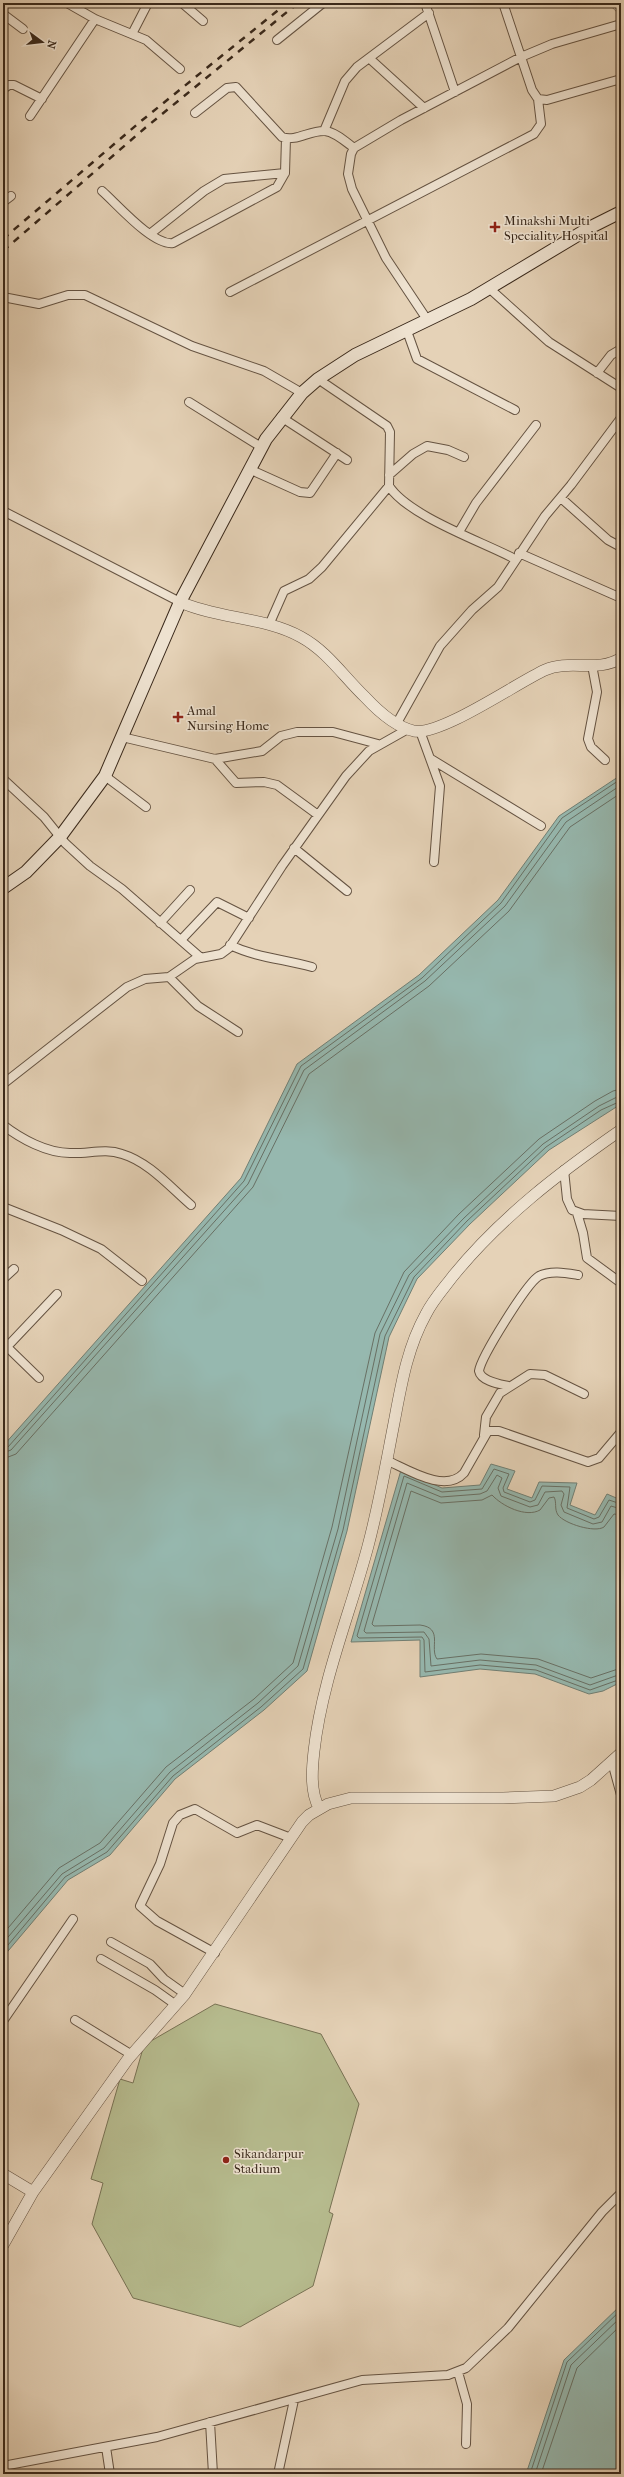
<svg xmlns="http://www.w3.org/2000/svg" width="624" height="2477" viewBox="0 0 624 2477" font-family="'IM FELL French Canon',serif">
  <rect width="100%" height="100%" fill="#e5d2b7"/>
  <filter id="stains"><feTurbulence type="fractalNoise" baseFrequency=".005" numOctaves="4"/><feColorMatrix values="0 0 0 0 .2 0 0 0 0 .09 0 0 0 0 .02 0 0 0 .5 -.17"/></filter>
  <radialGradient id="worn" r=".72"><stop offset=".6" stop-color="#630" stop-opacity="0"/><stop offset="1" stop-color="#630" stop-opacity=".3"/></radialGradient>
  <path fill="#b6bb8e" stroke="#787254" d="M215 2004 321 2034 359 2104 329 2212 333 2214 313 2286 240 2327 133 2298 92 2224 103 2183 91 2179 120 2079 133 2083 144 2045Z"/>
  <path fill="#96b8af" stroke="#717f74" d="M621 775V1104L549 1150 470 1224 417 1279 389 1337 347 1531 307 1671 264 1710 175 1779 110 1855 68 1880 3 1957V1446L241 1178 297 1064 419 975 498 900 559 816Z
    M491 1464 515 1471 507 1489 532 1498 539 1482 577 1483 570 1505 595 1515 607 1494 621 1500V1682L603 1691 589 1694 535 1674 480 1669 420 1677V1640L351 1642 401 1470 442 1488 480 1485Z
    M621 2305V2474H526L564 2360Z"/>
  <g fill="none" stroke-linecap="round" stroke-linejoin="round">
    <path stroke="#687065" stroke-width="1" d="M3 1448 8 1447 244 1181 301 1066 422 978 501 903 562 818 621 779
      M3 1453 11 1450 248 1184 304 1070 425 981 505 906 566 822 621 785
      M3 1459 16 1454 253 1187 309 1074 429 986 509 911 570 827 621 793
      M621 1504 609 1500 599 1517 594 1519 567 1508 570 1487 542 1486 535 1500 530 1502 504 1492 503 1488 509 1474 494 1469 482 1489 442 1492 404 1476 357 1636 359 1638 422 1637 424 1640 425 1672 480 1665 536 1670 590 1690 621 1679
      M621 1509 611 1506 602 1522 593 1524 564 1512 561 1505 564 1494 562 1491 545 1492 538 1505 530 1507 501 1496 498 1488 502 1478 497 1475 487 1491 480 1494 441 1497 407 1483 364 1631 366 1633 424 1632 429 1639 431 1666 480 1660 536 1665 590 1685 621 1674
      M621 1515 614 1514 604 1527C595 1533 565 1524 558 1515 554 1509 557 1502 554 1497L549 1498 540 1510C526 1518 502 1506 492 1495L482 1500 441 1503 411 1491 372 1624 374 1626 420 1625C444 1628 429 1648 437 1659L481 1654 538 1659 591 1678 621 1668
      M3 1934 59 1868 100 1843 166 1767 254 1699 293 1663 332 1527 375 1333 404 1272 459 1214 539 1139 595 1101 613 1091 621 1089
      M3 1943 62 1874 104 1848 170 1772 258 1703 298 1666 338 1529 380 1334 409 1275 464 1218 543 1144 599 1106 621 1095
      M3 1951 65 1877 107 1852 173 1776 261 1707 303 1669 343 1530 385 1336 414 1277 467 1221 546 1147 601 1110 621 1101
      M530 2474 567 2362 621 2310
      M535 2474 571 2365 621 2317
      M541 2474 577 2368 621 2325"/>
    <defs>
      <path id="minor" d="M67 3 95 19 146 40 180 69
        M182 3 203 21
        M425 3 455 92
        M503 3 532 90 538 99 547 100 621 79
        M3 14 23 29
        M132 34 148 3
        M277 40 323 3
        M369 58 424 108
        M3 89 9 85H14L42 99
        M195 113 227 88 236 87 282 137C296 142 310 130 325 131 335 132 346 142 354 148
        M30 116 95 19
        M324 131 345 81 357 67 429 13
        M102 191C117 204 153 246 173 243L277 187 285 173 286 138
        M3 202 11 196
        M150 234 204 191 224 179 285 173
        M490 289 549 342 621 388
        M230 292 534 134 541 124 538 99
        M3 297 39 304 68 295H85L192 346 264 371 302 393
        M428 321 386 258 352 189 348 174 351 154 354 148 401 120 521 57 552 44 621 24
        M407 331 417 359 515 410
        M597 373 611 355 621 349
        M318 379 387 426 390 432 389 486C408 516 483 542 515 559
        M189 402 261 447
        M281 417 347 460
        M249 469 300 492 310 493 337 453
        M389 475 413 454 427 446 448 450 464 457
        M561 498 608 540 621 547
        M3 511 180 602
        M459 532 476 503 536 425
        M519 553 621 598
        M269 625 284 591 309 579 322 567 389 486
        M592 665 597 692 588 739 591 747 605 760
        M397 723 440 646 472 610 498 587 545 516 571 485 621 418
        M420 731 440 786 434 862
        M122 737 215 759 262 751 281 736 297 732H333L378 744
        M215 759 236 783 264 782 277 785 318 815
        M431 759 541 826
        M105 776 146 807
        M3 779 44 817 65 843 90 866 122 889 200 957
        M294 848 347 891
        M160 923 190 890
        M181 940 217 902 249 918
        M230 945C257 958 284 959 312 967
        M169 977 198 1006 238 1032
        M3 1084 127 987 145 979 169 977 195 959 221 954 229 948 282 866 346 776 369 751 408 729
        M3 1125C21 1139 47 1153 70 1153 88 1154 105 1148 122 1154 149 1162 170 1187 191 1205
        M564 1170 567 1199 572 1210 583 1214 621 1216
        M3 1207 61 1230 101 1249 142 1281
        M577 1213 583 1233 587 1258 621 1283
        M3 1279 14 1269
        M3 1343 39 1378
        M3 1351 57 1294
        M508 1386C499 1384 481 1381 479 1371 481 1357 527 1283 539 1276 551 1270 566 1273 578 1275
        M484 1435 486 1417 500 1393 530 1374 545 1375 584 1394
        M386 1460C407 1469 445 1494 464 1473L488 1431H499L588 1462 599 1458 621 1432
        M612 1762 621 1795
        M111 1942 150 1964 164 1979 185 1994
        M215 1953 157 1921 140 1906 160 1864 173 1823 180 1815 195 1809 237 1833 257 1825 291 1838
        M101 1959 155 1990 176 2005
        M75 2020 132 2055
        M3 2021 73 1919
        M458 2372 467 2404 466 2444
        M210 2422 213 2474
        M106 2447 110 2474
        M3 2466 157 2437 362 2380 448 2375 466 2368 508 2328 602 2212 621 2193
        M278 2474 294 2400"/>
      <path id="tertiary" d="M616 3 621 8
        M180 602C219 619 265 617 301 637 327 651 344 677 365 697 378 711 396 727 414 731 441 736 518 682 545 670 569 659 598 673 621 658
        M319 1808C310 1791 312 1769 314 1751 322 1680 350 1614 368 1546 379 1505 386 1464 394 1423 401 1386 407 1348 426 1314 433 1300 444 1288 453 1276 501 1217 559 1173 621 1130
        M3 2174 33 2192
        M3 2245 33 2192 128 2059 185 1994 302 1822 309 1815 328 1804 351 1798H503L554 1796 580 1787 591 1780 621 1753"/>
      <path id="secondary" d="M3 888 26 872 60 837 105 776 180 602 266 439 302 393 318 379 355 355 471 299 591 227 621 212"/>
    </defs>
    <use href="#minor" stroke="#655342" stroke-width="10"/>
    <use href="#tertiary" stroke="#655342" stroke-width="12"/>
    <use href="#secondary" stroke="#3a291b" stroke-width="14"/>
    <use href="#minor" stroke="#eee2d0" stroke-width="8"/>
    <use href="#tertiary" stroke="#eee2d0" stroke-width="11"/>
    <use href="#secondary" stroke="#eee2d0" stroke-width="12"/>
    <path stroke="#3a291b" stroke-width="2.5" stroke-dasharray="7 7" stroke-linecap="butt" d="M3 239 140 122 287 3
      M3 251 145 128 298 3"/>
  </g>
  <g fill="#8f2418" stroke="#eee2d0" stroke-width="1.5">
    <path d="M493 221h4v4h4v4h-4v4h-4v-4h-4v-4h4z"/>
    <path d="M176 711h4v4h4v4h-4v4h-4v-4h-4v-4h4z"/>
    <circle cx="226" cy="2160" r="4"/>
  </g>
  <g text-anchor="middle" dominant-baseline="central" stroke-width="3" stroke-linejoin="round" paint-order="stroke">
    <g font-size="13" fill="#3a291b" stroke="#eee2d0" text-anchor="start">
      <text x="504" y="220">Minakshi Multi<tspan x="504" dy="15">Speciality Hospital</tspan></text>
      <text x="187" y="710">Amal<tspan x="187" dy="15">Nursing Home</tspan></text>
      <text x="234" y="2153">Sikandarpur<tspan x="234" dy="15">Stadium</tspan></text>
    </g>
  </g>
  <rect width="624" height="2477" fill="none" stroke="#e5d2b7" stroke-width="16"/>
  <rect x="4" y="4" width="616" height="2469" fill="none" stroke="#3a291b" stroke-width="2"/>
  <rect x="8" y="8" width="608" height="2461" fill="none" stroke="#3a291b"/>
  <g transform="translate(42 42) rotate(105)" stroke="#eee2d0" stroke-width="3" paint-order="stroke">
  <path d="M0-3L7 15L0 10L-7 15Z" fill="#3a291b"/>
  <text y="-6" font-size="11" font-weight="bold" text-anchor="middle" fill="#3a291b">N</text>
  </g>
  <rect width="100%" height="100%" filter="url(#stains)"/>
  <rect width="100%" height="100%" fill="url(#worn)"/>
</svg>
